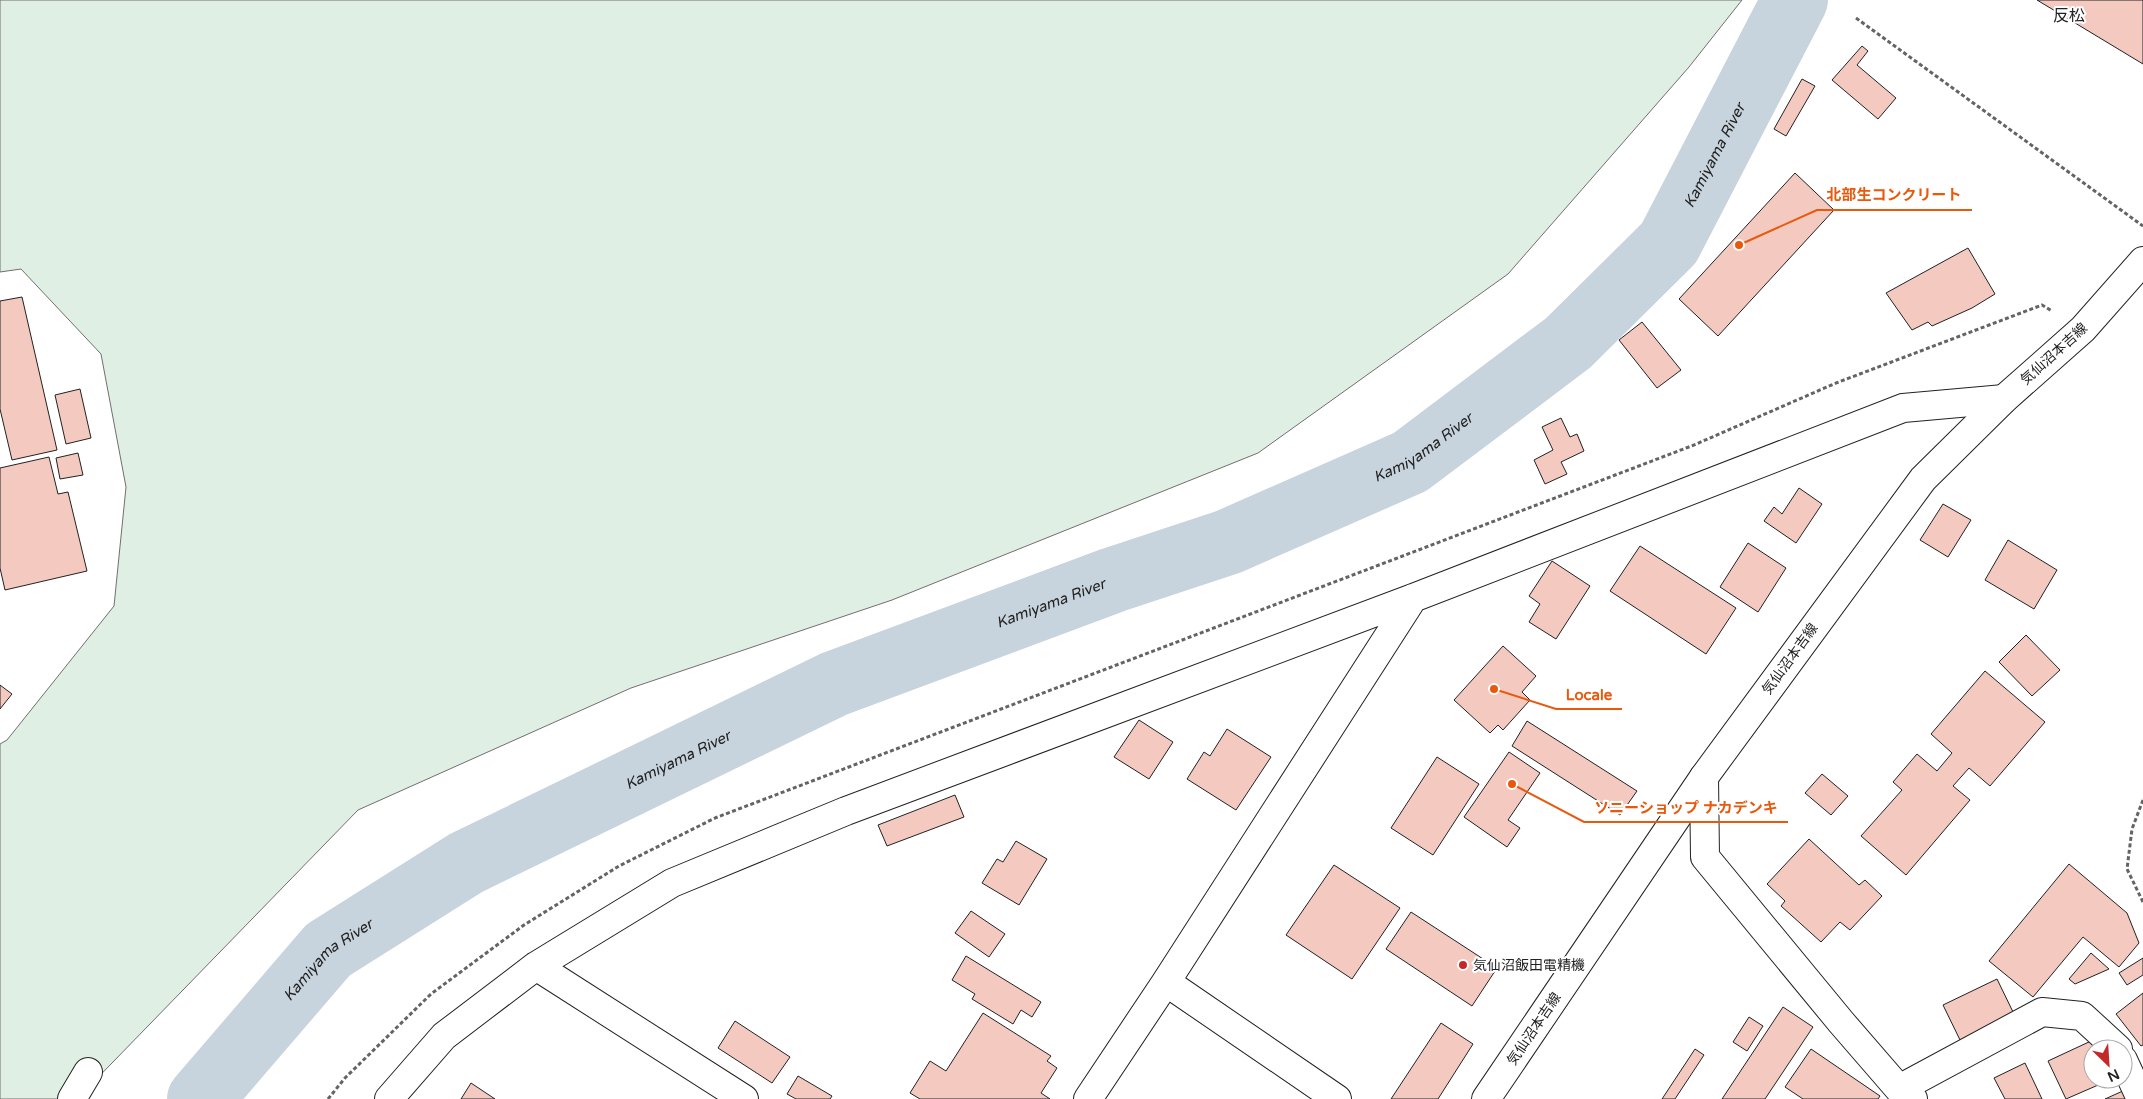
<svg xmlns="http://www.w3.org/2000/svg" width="2143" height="1099" viewBox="0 0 2143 1099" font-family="'Varela Round','Noto Sans JP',sans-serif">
  <rect width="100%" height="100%" fill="#fff"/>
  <path fill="#e0efe3" stroke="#6f6f6f" d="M0 0H1742L1689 67 1508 274 1258 453 892 600 631 688 358 810 77 1099H0V744L7 740 114 606 126 487 101 354 21 269 0 272Z"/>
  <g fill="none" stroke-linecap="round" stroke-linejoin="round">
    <path stroke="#c7d3dd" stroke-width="66" id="s1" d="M200 1099 328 950 466 863 834 684 1113 580 1228 542 1410 462 1568 343 1669 243 1795 0"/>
  </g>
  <path fill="#f3c9c0" stroke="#222" d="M2037 0H2143V64Z
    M1862 46 1868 51 1857 65 1896 98 1878 119 1832 80Z
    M1802 79 1815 86 1786 136 1774 129Z
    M1795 173 1834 210 1718 336 1679 299Z
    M1968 248 1995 294 1972 308 1932 326 1928 322 1912 330 1886 293Z
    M22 297 57 450 12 460 0 409V301Z
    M1642 322 1681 370 1657 388 1619 340Z
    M80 389 91 438 66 444 55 395Z
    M1561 418 1570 437 1577 434 1584 451 1561 462 1567 474 1545 484 1534 460 1553 450 1542 427Z
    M78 453 83 475 60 479 56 458Z
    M49 457 58 494 68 492 87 571 5 590 0 568V468Z
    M1799 488 1822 504 1796 543 1764 521 1774 507 1782 514Z
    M1943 504 1971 520 1948 557 1920 540Z
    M2008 540 2057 570 2034 609 1985 580Z
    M1748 543 1786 568 1758 612 1720 587Z
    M1640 546 1736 608 1706 654 1610 591Z
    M1552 561 1590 586 1556 639 1529 622 1540 604 1529 596Z
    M2026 635 2060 670 2032 696 1999 662Z
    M1503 646 1536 676 1522 692 1530 700 1503 730 1498 725 1490 733 1454 700Z
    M1985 671 2045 722 1990 786 1969 768 1953 786 1970 800 1906 875 1861 836 1902 790 1893 782 1917 754 1937 771 1952 753 1931 734Z
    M0 685 12 694 0 709Z
    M1139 720 1173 742 1149 779 1114 757Z
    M1527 721 1637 791 1620 815 1512 746Z
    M1227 729 1271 757 1236 810 1187 779 1204 752 1210 756Z
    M1509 752 1540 773 1508 820 1520 828 1507 847 1464 817Z
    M1437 757 1479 784 1433 855 1391 828Z
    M1822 774 1848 796 1831 815 1805 793Z
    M955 795 964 817 887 846 878 825Z
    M1809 839 1859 885 1865 880 1882 896 1850 930 1840 922 1821 942 1781 906 1785 901 1767 884Z
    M1016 841 1047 859 1019 905 982 883 997 859 1003 862Z
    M2069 864 2127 913 2139 943 2119 967 2083 937 2033 997 1989 961Z
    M1334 865 1400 908 1352 979 1286 935Z
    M971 911 1005 934 989 957 955 933Z
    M1411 912 1497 968 1472 1006 1386 949Z
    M2091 953 2109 969 2075 984 2069 979Z
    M966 956 1041 1002 1032 1017 1021 1010 1013 1024 972 999 975 994 952 980Z
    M2143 958V975L2127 985 2119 973Z
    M1997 979 2015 1016 1961 1042 1943 1005Z
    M2143 993V1045L2141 1046 2116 1014Z
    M1783 1007 1813 1027 1765 1099H1722Z
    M983 1013 1051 1056 1047 1061 1057 1068 1041 1093 1050 1099H920L910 1093 930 1061 946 1071Z
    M1749 1017 1763 1026 1747 1051 1733 1042Z
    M735 1021 790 1057 772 1083 718 1048Z
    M1441 1023 1473 1044 1438 1099H1391Z
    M2091 1041 2098 1049H2093V1079H2112L2066 1099 2048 1061Z
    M1695 1049 1704 1055 1675 1099H1662Z
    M1811 1049 1880 1096 1878 1099H1803L1785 1087Z
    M2025 1063 2042 1099H2005L1994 1078Z
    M798 1076 832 1096 830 1099H796L787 1094Z
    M471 1083 495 1099H461Z
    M2125 1090 2130 1099H2105Z"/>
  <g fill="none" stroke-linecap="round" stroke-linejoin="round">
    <defs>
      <path id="street" d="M1704 777 1705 857 1841 1022 1899 1089 1913 1099
        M536 966 744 1099
        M1166 982 1337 1099
        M2123 1060 2141 1099
        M1899 1089 2042 1012 2082 1016 2118 1049
        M72 1099 88 1072
        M389 1099 444 1036 536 966 672 883 846 811 1413 598 1903 408 2004 399
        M1088 1099 1166 982 1413 598"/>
      <path id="primary" d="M1486 1099 1704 777 1923 479 2004 399 2083 329 2143 261"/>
    </defs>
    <use href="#street" stroke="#222" stroke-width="30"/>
    <use href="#primary" stroke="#222" stroke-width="30"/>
    <path stroke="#646464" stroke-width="3" stroke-dasharray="4 2.5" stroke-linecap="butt" d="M1856 18 2143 226
      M2143 800 2132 829 2127 869 2143 902
      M328 1099 345 1078 431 994 524 925 619 866 715 818 1694 445 1836 383 2042 305 2052 311"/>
    <use href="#street" stroke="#fff" stroke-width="28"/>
    <use href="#primary" stroke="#fff" stroke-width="28"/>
  </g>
  <circle fill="#c62828" stroke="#fff" stroke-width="2" cx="1463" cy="965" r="5"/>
  <g text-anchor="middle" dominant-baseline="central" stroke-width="4" stroke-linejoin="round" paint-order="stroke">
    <g font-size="14" fill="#222" stroke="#fff">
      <text transform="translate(2054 354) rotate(-42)">気仙沼本吉線</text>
      <text transform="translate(1790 659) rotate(-54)">気仙沼本吉線</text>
      <text transform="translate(1534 1029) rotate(-56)">気仙沼本吉線</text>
    </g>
    <g font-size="14" fill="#222" stroke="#fff" text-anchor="start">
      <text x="1473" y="965">気仙沼飯田電精機</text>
    </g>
    <g font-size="15" font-style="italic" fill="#222" stroke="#fff">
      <text stroke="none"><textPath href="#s1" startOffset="1825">Kamiyama River</textPath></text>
      <text stroke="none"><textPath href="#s1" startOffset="1405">Kamiyama River</textPath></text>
      <text stroke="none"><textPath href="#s1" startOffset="1000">Kamiyama River</textPath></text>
      <text stroke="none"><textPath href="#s1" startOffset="595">Kamiyama River</textPath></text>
      <text stroke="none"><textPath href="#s1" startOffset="190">Kamiyama River</textPath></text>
    </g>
    <g font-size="16" fill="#222" stroke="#fff">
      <text x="2069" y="16">反松</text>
    </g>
  </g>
  <path fill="none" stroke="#e8590c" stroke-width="2" d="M1739 245L1817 210H1972M1494 689L1556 709H1622M1512 784L1584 822H1788"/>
  <g fill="#e8590c" stroke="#fff" stroke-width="2">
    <circle cx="1739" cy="245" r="5"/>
    <circle cx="1494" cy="689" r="5"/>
    <circle cx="1512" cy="784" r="5"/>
  </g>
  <g font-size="15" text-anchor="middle" font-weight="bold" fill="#e8590c" stroke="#fff" stroke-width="4" stroke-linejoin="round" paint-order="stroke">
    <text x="1894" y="200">北部生コンクリート</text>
    <text x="1589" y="700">Locale</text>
    <text x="1686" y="813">ソニーショップ ナカデンキ</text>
  </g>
  <g transform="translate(2108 1064) rotate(155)"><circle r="24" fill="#ffffff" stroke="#a7a7a7"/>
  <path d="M0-4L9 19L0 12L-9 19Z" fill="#c62828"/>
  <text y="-8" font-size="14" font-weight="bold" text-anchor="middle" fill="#222222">N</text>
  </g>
</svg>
